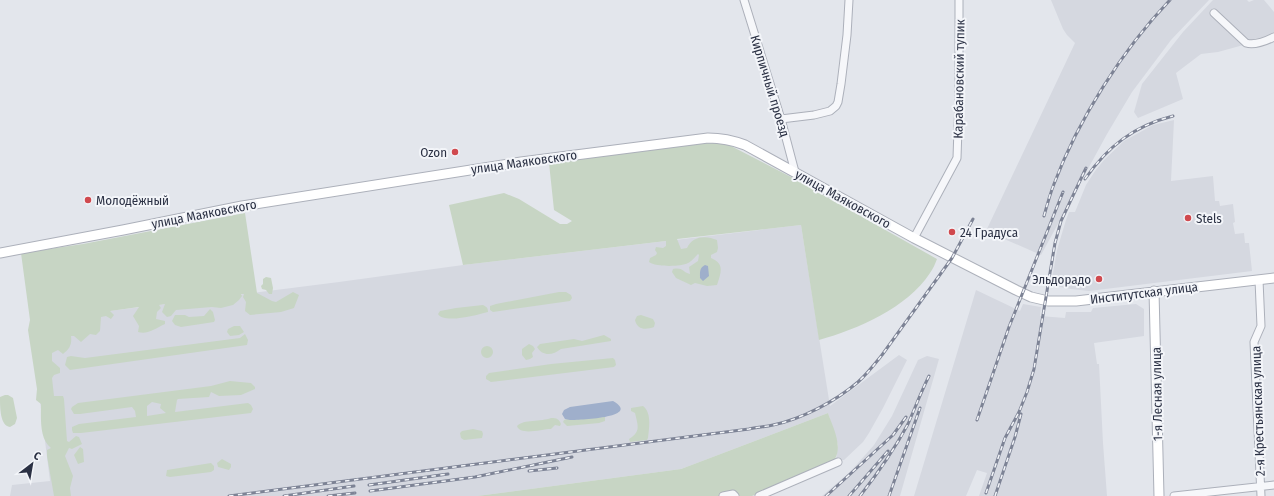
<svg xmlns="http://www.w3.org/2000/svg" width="1274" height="496" viewBox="0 0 1274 496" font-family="'Fira Sans Condensed',sans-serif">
  <rect width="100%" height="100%" fill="#e3e6ec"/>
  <path fill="#d5d8e0" d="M1051 0H1209L1171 40 1132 92 1107 134 1041 255 986 231 1075 43 1067 35 1063 29Z
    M1213 0H1247L1249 2 1254 0H1264L1274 12V34L1269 38 1218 52 1201 54 1176 73 1183 99 1138 118 1134 112 1142 84 1183 32Z
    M1174 120 1171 181 1213 176 1215 201H1219L1220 206 1233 204 1235 222 1233 223 1235 234 1244 233 1245 243H1249L1252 271 1089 291 1071 289 1051 285 1057 250 1066 220 1069 212H1075L1086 185 1095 171 1104 160 1124 141 1153 125Z
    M801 225 830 406 899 355 907 360 883 408 869 433 863 442 844 460H836L838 445 828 413 681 469 477 496H10L12 485 50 481 30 321 339 282 463 265Z
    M976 290 1020 311 1023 304 1041 307 1040 316 1065 318 1066 312H1091L1093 308 1136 304 1144 309V336L1094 343 1097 364H1099L1103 443 1107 496H979L987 473 977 470 966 496H914Z
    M927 356 939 359 900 496H822L850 472 874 445 892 416 918 360Z"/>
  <path fill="#c7d5c4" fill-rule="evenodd" d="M714 142 729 145 791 177 937 259C935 264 933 269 930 273 907 308 858 329 819 340L801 225 677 239 681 249 687 248C692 236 706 235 717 240L718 248 717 252 711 255V258C725 264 721 272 717 285L707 286 695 283 691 285 676 278 672 272 673 269C683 267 682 272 690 274L689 267 698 261 699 255 698 254C695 257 691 262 688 263 680 267 656 267 649 262L650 258 656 255 657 253 655 250 656 247 663 248 666 246V241L463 265 449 205 504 193 519 199 560 224H567L572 221 554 210 549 163Z
    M245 213 257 293 272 301 276 302 293 292 299 295 294 308 281 312 250 315 245 311 246 302 243 297 244 294H241L242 296 239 300 233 305 221 308 212 307 176 310 171 316 167 317 162 312 165 304 159 305 161 308 157 312 156 319 165 321V324C156 328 148 335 138 332L139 326 133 316 139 307 110 311 114 315 111 319 106 316 101 317 100 331 96 335 90 334 81 342 74 336H71C72 344 70 349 63 354L58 350 52 353V361L60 368V373L54 375 52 378 54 396H63L64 399 67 441 69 442 76 436 79 437 82 444 72 449 69 448 65 456 73 476 70 488 71 496H54L47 456V450L51 448C39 439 41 417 41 404L36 400 37 389 28 330 30 320 21 253 83 244Z
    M266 277 271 278 273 288 272 294H269L266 290 262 289 261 286 263 284V279Z
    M559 292H566L571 295 572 298 570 301 493 312 490 310V306L496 304Z
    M483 305C487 307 488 308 488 312 477 315 444 324 438 314L440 311 456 308Z
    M210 309 213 312 215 320 214 322 181 327 175 325 172 321 175 315H185L189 317 204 316Z
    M641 315 653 319 655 323 654 327C646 330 637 330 635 320L637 316Z
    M234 326H240L244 332 239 335 230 336 227 332 228 329Z
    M245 334 248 340 247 345 70 370 65 365 67 357 71 356 85 358 240 338Z
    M604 335 611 339V341L561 349C553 355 543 357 537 347L540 344 574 339 582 341Z
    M529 344 533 346 535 349 532 353 533 357 530 359 526 360 522 355V349Z
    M481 352a6 6 0 1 1 12 0a6 6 0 1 1-12 0Z
    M613 358 615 360 616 365 614 367 491 382 486 379V376L489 373 551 364Z
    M230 381 251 383 255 387V389L241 395 219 396 211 392 209 397 178 399 177 400 175 412 248 403 251 405 253 409 251 413 81 433H73L72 430V427L79 424 136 417 135 411 132 407 80 414H74L71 409 72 407 78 403 211 386ZM152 402 161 404 160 408 166 413 147 416V406Z
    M5 395H8L13 398 17 418 15 424 10 427C0 426 0 407 0 397Z
    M643 406C652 413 649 428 648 438L647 440 630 442 629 439C641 431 638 426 635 413L631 411V408Z
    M828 413C833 428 845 449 832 463L752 496H477L681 469Z
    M605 417V421L599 423 567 426 563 422 564 420 571 418Z
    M551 418C557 418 559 419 561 424L560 426 555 425 551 429C542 429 520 436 517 426 524 419 541 422 551 418Z
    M473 429 482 431 483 434 482 438 464 440 461 438 460 433 462 431Z
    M80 447 83 449 84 462 78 464 74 455Z
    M222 459 231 464V467L229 470 218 467 217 463Z
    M211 463 214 466V470L211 472 170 477 166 476 167 470Z"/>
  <path fill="#9fafcb" d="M705 265 708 266 709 276 703 281 700 278C700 273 699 268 705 265Z
    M613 401C643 418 576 420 570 420L565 419 562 414 564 410 570 407Z"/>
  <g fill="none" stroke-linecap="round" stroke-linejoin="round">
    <defs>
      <path id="street" d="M744 0 781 119 795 172
        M1214 13 1246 43C1255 46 1266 41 1274 37
        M781 119 814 115 830 111 836 106 838 102 841 84 847 35 849 0
        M914 238 957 158 959 98V0
        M1259 280 1261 326 1254 342 1261 496
        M723 496 733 494 735 496
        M759 496 838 462
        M1174 496 1274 485"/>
      <path id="secondary" d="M0 253 123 230 242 206 521 162 708 138C721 138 732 140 745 145L914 238 1016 290 1031 297 1048 301H1076L1274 278
        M1154 291 1159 496"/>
    </defs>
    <use href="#street" stroke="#acb0ba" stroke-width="9"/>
    <use href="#secondary" stroke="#acb0ba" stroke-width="11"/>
    <use href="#street" stroke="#f6f7fa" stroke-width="7"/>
    <use href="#secondary" stroke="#fff" stroke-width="9"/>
    <defs>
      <path id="rail" d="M1085 179C1108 146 1134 126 1173 116
        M1044 216C1047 205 1050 194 1054 184 1078 120 1123 49 1170 0
        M977 420 1009 327 1063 192
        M529 471 557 468
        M369 485 448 474
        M370 491 475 477 572 457
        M986 493 1005 438 1019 412 1027 392 1034 369 1055 243 1061 221 1086 168
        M229 496 749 429C757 427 765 427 773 425 802 419 836 401 858 382 867 374 874 365 882 355L952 258 973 219
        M284 496 354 486
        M328 496 355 493
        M826 496 893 435 906 417
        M849 496 888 451
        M860 496C878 473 894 450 908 424 915 408 921 392 929 376
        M889 496 920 408
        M995 496 1015 437 1021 414"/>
    </defs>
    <use href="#rail" stroke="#7d8395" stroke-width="3"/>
    <use href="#rail" stroke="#f3f5f9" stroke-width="1.5" stroke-dasharray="4.5" stroke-linecap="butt"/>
  </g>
  <g fill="#d0494e" stroke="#f3f5f9" stroke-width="1.5">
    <circle cx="455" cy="152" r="4"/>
    <circle cx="88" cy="200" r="4"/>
    <circle cx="1188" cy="218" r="4"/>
    <circle cx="952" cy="232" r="4"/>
    <circle cx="1099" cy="279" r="4"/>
  </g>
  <g text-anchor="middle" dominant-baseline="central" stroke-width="4" stroke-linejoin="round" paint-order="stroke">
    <g font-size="13" fill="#2b3144" stroke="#f3f5f9">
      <text transform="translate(959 79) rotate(-89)">Карабановский тупик</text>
      <text transform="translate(770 86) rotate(73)">Кирпичный проезд</text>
      <text transform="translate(524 162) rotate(-8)">улица Маяковского</text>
      <text transform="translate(843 199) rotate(29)">улица Маяковского</text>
      <text transform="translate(204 214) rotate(-11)">улица Маяковского</text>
      <text transform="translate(1144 293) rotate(-7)">Институтская улица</text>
      <text transform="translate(1157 394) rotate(-91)">1-я Лесная улица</text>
      <text transform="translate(1258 411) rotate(-92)">2-я Крестьянская улица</text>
    </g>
    <g font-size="13" fill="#2b3144" stroke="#f3f5f9" text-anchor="start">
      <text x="447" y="152" text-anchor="end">Ozon</text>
      <text x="96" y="200">Молодёжный</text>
      <text x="1196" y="218">Stels</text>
      <text x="960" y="232">24 Градуса</text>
      <text x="1091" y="279" text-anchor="end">Эльдорадо</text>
    </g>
  </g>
  <g transform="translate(32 464) rotate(31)" stroke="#f3f5f9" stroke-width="3" paint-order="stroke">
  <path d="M0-3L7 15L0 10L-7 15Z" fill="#2b3144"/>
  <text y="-6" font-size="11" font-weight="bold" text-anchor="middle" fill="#2b3144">С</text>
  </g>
</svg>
